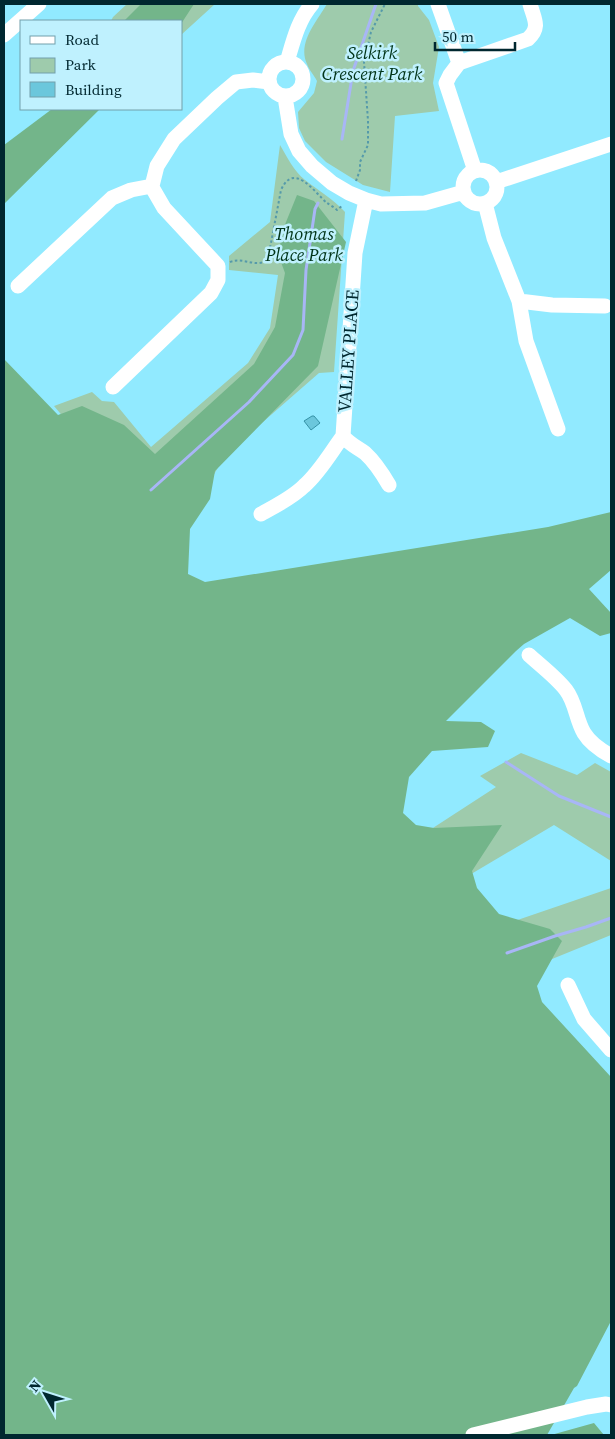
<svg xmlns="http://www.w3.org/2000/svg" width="615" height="1439" viewBox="0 0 615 1439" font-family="'Source Serif 4',serif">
  <rect width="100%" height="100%" fill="#91eaff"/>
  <path fill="#9ecbac" d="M127 4H215L181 35V21H111L113 17Z
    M327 4H418V6L429 20 439 47 433 83 439 111 395 116 390 192 363 185 326 162 305 141 299 128 298 112 314 93 317 81C314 75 309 70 307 64 297 43 317 21 327 4Z
    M280 145C287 157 294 171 305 180 319 191 333 199 345 212L334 372 319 373 225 455 173 547 54 406 92 392 102 401 114 402 151 447 248 363 270 328 278 275 229 270V256L270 222Z
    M521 753 577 775 595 763 611 772V861L554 825 456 883 419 837 496 787 480 776Z
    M611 888V935L530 968 494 928Z"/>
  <path fill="#73b58a" d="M141 4H194L181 24V21H124Z
    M52 109H100L4 204V145Z
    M297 195 314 201 346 242 318 366 215 471 210 499 190 529 188 574 205 582 548 527 611 512V570L589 589 611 613V633L600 636 570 618 524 644 516 651 446 721 481 722 495 731 488 747 432 751 409 777 403 813 416 825 434 828 502 825 472 871 477 888 499 914 550 929 562 941 537 986 542 1002 611 1077V1321L577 1386 574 1388 547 1435H4V359L58 415 82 406 124 425 155 454 254 364 275 327 285 273 278 254 284 227Z
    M594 1423 604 1435H551Z"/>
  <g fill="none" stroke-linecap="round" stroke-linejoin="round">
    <path stroke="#a8b6f6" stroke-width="3" d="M342 139 353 71 376 4
      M151 490 249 402 293 355 303 330 306 270 315 209 318 203
      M506 762 559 796 611 817
      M507 953 555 936 586 927 611 918"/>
  </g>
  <path fill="#6bc7dc" stroke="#3592a6" d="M312 416H314L320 423 311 430 304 421Z"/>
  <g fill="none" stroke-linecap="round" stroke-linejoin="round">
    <path stroke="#559aaa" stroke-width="2" stroke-dasharray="2.5 2.5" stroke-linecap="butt" d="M356 181 360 170V162L368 145V121L364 62 371 32 385 4
      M230 262C242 257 252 266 264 262L270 248 281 190C294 161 314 192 327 203 330 205 334 207 337 210L343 205"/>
    <path stroke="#fff" stroke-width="15" d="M438 4 459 63
      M4 35 39 4
      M287 62C293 42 298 20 312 4
      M269 79a17 17 0 1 1 34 0a17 17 0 1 1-34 0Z
      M285 97 291 134 299 151 312 166 332 183 349 193 366 200 381 204 425 203 464 192
      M463 187a17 17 0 1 1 34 0a17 17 0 1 1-34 0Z
      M475 171 446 83 450 75 459 63 528 39C541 27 534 19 530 4
      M496 182 611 144
      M366 200 355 253 343 436C349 444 357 447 365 453 375 462 382 473 389 485
      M485 203 494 238 519 301 552 305 605 306
      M18 286 112 198 131 190 152 186
      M519 301 526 341 558 429
      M113 387 211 293 218 280V266L164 208 153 189 152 186 157 166 174 139 217 98 236 82 253 80 269 82
      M261 514C275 506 292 498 304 486 320 472 331 452 343 436
      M529 655C540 665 557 678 566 690 576 703 576 720 584 733 590 743 602 751 611 756
      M568 985 584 1019 611 1050
      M473 1435 587 1407 606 1404 611 1405"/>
  </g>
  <g text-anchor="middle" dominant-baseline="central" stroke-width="5" stroke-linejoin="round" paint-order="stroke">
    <g font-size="18" font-style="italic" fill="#003418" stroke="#bff1fe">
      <text x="372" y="52">Selkirk<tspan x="372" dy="21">Crescent Park</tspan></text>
      <text x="304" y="233">Thomas<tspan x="304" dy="21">Place Park</tspan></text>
    </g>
    <g font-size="18" fill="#00272f" stroke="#bff1fe">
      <text transform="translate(348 351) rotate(-86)">VALLEY PLACE</text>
    </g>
  </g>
  <rect width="615" height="1439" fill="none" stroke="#00272f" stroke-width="10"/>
  <rect x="20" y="20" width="162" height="90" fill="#bff1fe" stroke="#73a0ab"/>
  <rect x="30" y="36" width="25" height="8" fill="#ffffff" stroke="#73a0ab"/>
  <text x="65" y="45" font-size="15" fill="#00272f">Road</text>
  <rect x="30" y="58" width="25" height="15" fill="#9ecbac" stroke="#73a0ab"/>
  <text x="65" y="70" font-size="15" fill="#00272f">Park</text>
  <rect x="30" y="82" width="25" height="15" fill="#6bc7dc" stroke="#73a0ab"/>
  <text x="65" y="95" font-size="15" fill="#00272f">Building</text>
  <g transform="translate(45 1394) rotate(309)" stroke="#bff1fe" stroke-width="4" paint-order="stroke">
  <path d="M0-4L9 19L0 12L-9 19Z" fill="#00272f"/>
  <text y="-8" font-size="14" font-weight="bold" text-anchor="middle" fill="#00272f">N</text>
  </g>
  <path d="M435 42v8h80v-8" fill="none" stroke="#00272f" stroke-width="2.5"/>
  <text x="442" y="42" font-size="15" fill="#00272f" stroke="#bff1fe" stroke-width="4" paint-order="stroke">50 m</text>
</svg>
